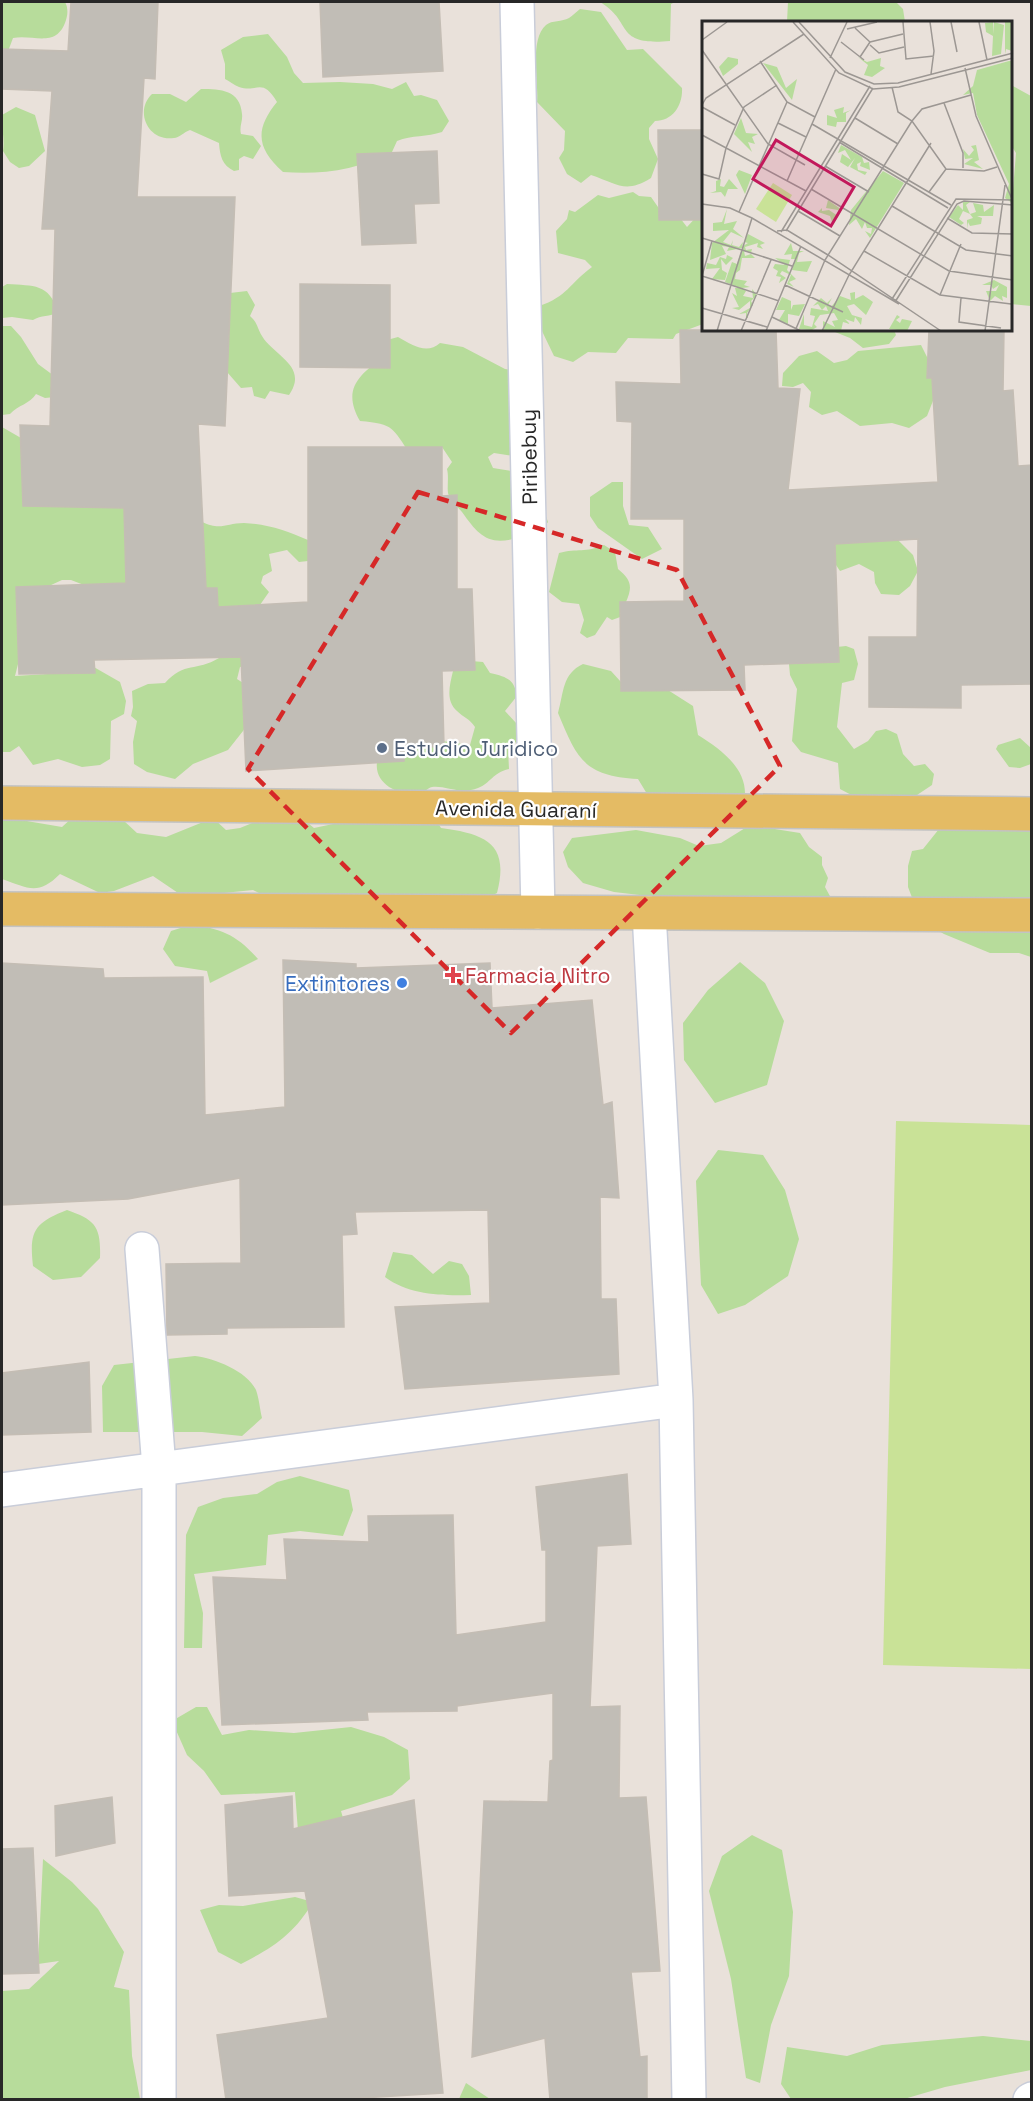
<svg xmlns="http://www.w3.org/2000/svg" width="1033" height="2101" viewBox="0 0 1033 2101" font-family="'Space Grotesk',sans-serif">
  <rect width="100%" height="100%" fill="#e9e1da"/>
  <path fill="#b7dc9b" d="M2 2H65C68 7 68 14 66 20 57 49 34 34 13 38L7 54 2 55Z
    M600 2H675L671 4 670 41C613 46 634 22 600 2Z
    M788 2H896L903 9 905 22H787Z
    M580 9 601 12 627 50 643 49 682 88C683 105 673 121 655 121L649 128V139L658 159 651 178C625 194 618 184 591 175L581 183 567 174 559 158 564 150 565 131 537 102C539 82 529 40 546 25 552 20 562 22 569 18 572 16 576 12 580 9Z
    M268 34 287 57 294 73 303 83 340 82 373 84 392 89 406 82 414 96 421 95 437 100 449 121 442 132C427 137 412 135 397 141L392 152C358 170 321 175 283 172 256 148 255 129 277 102 262 77 258 93 239 87 234 85 229 81 225 79V64L221 50 243 37Z
    M1011 85 1031 96V306L1011 304 1010 227 1016 153 1011 145Z
    M201 89C221 89 240 90 242 114 243 121 239 127 241 134L253 136 261 146 253 159 244 156 239 159V170L234 171C222 165 220 156 219 143L190 130C184 132 179 138 174 138 148 142 134 111 152 94H170L186 102Z
    M16 107 35 115 45 151 29 166 19 168 10 162 3 151C5 139 1 127 2 115Z
    M633 192 639 196 651 197 665 217 680 218 687 227 699 214 703 216V324L676 334 673 339 628 338 616 353 588 352 573 362 554 356 541 329 539 306C567 297 570 283 592 267L585 260 558 253 556 231 567 219 569 210 575 212 598 195 609 198Z
    M7 284C34 286 49 283 58 312 50 317 41 315 33 320L12 317 2 318V287Z
    M247 291 255 305 250 316C258 323 257 328 262 336 274 356 309 366 289 395L270 391 265 399 254 396 252 387 241 388 227 372 230 293Z
    M2 326H11L21 337 38 364 61 381 55 397 45 398 36 394C30 404 18 405 10 414L2 415Z
    M830 330H894L896 335 889 344 863 348 850 338Z
    M398 337C412 345 427 355 440 343L463 347 505 369 529 372 514 456 494 453 488 457 493 468 518 472 543 507 548 522C541 533 532 533 520 537 489 547 479 536 462 512 457 506 450 501 448 493 447 486 449 477 447 469L452 462 442 447 411 455C392 428 395 424 360 421 342 390 358 375 384 357L387 340Z
    M921 345 940 383 927 416 909 428 892 423 860 426 837 411 822 415 809 407 811 392 803 383 793 387 782 386 783 373 799 356 817 351 834 363 847 360 858 351Z
    M2 427 21 438 93 502 202 522C221 531 226 523 244 523 268 524 287 531 308 540V561L299 562 287 550 269 554 272 571 263 576 261 583 269 592 253 615 267 660 240 667 237 679 254 690 257 707 243 731 228 750 193 764 175 779 147 772 134 764 133 742 137 721 131 716 133 707 132 691 148 684 165 683C185 661 196 672 219 658V646L136 585H84L71 580H62L36 592 15 676 64 673 85 662 120 682 126 701 124 714 111 721 110 759 100 765 82 767 58 759 33 765 19 746 10 752H2Z
    M612 482H623V506L629 525 648 527 662 549 642 559 598 528 590 516V497Z
    M800 511C843 538 845 543 898 540L913 555 918 571 910 586 899 595 881 594 875 583 874 572 859 564 840 571Z
    M604 545 615 552 618 569C631 580 633 586 626 602L631 613 612 620 607 617 595 635 587 638 580 633 584 620 579 604 562 602 549 592 559 553C578 548 585 553 604 545Z
    M846 646 854 649 858 664 854 680 842 683 837 727 854 749 868 741 876 731 886 729 897 734 903 754 914 766 925 764 934 774 932 785 914 797 859 799 840 789 838 763 801 752 792 741 797 689 790 675 789 664 801 651Z
    M471 661 483 662 490 673C507 677 514 679 517 696L505 711 517 724 516 742 508 749 509 769C492 773 491 783 478 788 460 795 445 785 432 787 427 788 424 793 419 794 400 796 374 785 377 762L404 747H425L435 740 470 745 475 727C469 718 464 718 457 711 445 701 450 684 453 671Z
    M583 664 611 671 621 682 660 685 693 706 698 735C720 749 746 767 745 795L661 817 638 779C583 776 577 758 558 713 564 692 562 674 583 664Z
    M1020 738 1031 748V764L1020 768 1009 767 996 749 998 745Z
    M431 811 441 828C485 834 510 843 497 893L437 922 279 903 253 890 184 897 153 876 114 891 100 893 60 874C38 896 28 888 2 879V821L9 818 62 827 73 817 123 820 137 833 166 837 213 818 226 830 240 828 260 820 298 815 314 828 333 824 350 816Z
    M1031 820V957L1019 953H990L944 934 921 921 908 887V866L912 851 923 849 939 829Z
    M750 825 800 833 809 847 822 857V865L828 878 825 887 831 898H665L614 892 583 883 568 867 563 852 572 838 636 830 680 838 699 846 721 843Z
    M190 925C221 928 237 935 258 959L210 983 207 971 175 966 163 949 171 931Z
    M740 962 765 983 784 1021 767 1085 715 1103 684 1060 683 1023 708 990Z
    M718 1150 763 1155 785 1190 799 1239 788 1276 745 1305 718 1314 701 1285 696 1181Z
    M67 1210C96 1220 101 1227 100 1258L81 1277 53 1280 33 1266C29 1231 34 1223 67 1210Z
    M393 1252 412 1255 433 1274 449 1261 462 1264 469 1276 471 1295C442 1296 409 1295 385 1277Z
    M195 1356C214 1358 247 1371 256 1390 259 1398 260 1410 262 1418L242 1436 202 1432H103L102 1386 114 1365Z
    M300 1476 349 1490 353 1510 343 1536 300 1531 268 1535 266 1565 194 1574 203 1613 202 1648H184L186 1535 198 1507 223 1498 257 1494 277 1482Z
    M196 1707H207L222 1735 249 1730 294 1733 351 1727 384 1737 408 1750 410 1779 392 1795 341 1811 347 1832 298 1831 295 1792 221 1795 204 1771 187 1755 172 1721Z
    M752 1835 782 1850 793 1912 789 1976 771 2025 760 2083 746 2078 731 1979 709 1891 722 1856Z
    M43 1859 72 1882 98 1909 124 1952 114 1987 129 1990 132 2056 140 2099 2 2100V1991L29 1989 59 1961 38 1964Z
    M295 1897 313 1902C294 1934 274 1947 241 1964L218 1952 200 1910 219 1905 243 1906Z
    M983 2036 1031 2041V2070L945 2087 904 2099H791L781 2084 787 2047 847 2056 882 2045Z
    M466 2083 490 2099H459Z"/>
  <path fill="#c9e297" d="M896 1121 1031 1125V1669L883 1665Z"/>
  <path fill="#c1bdb6" stroke="#c4bdb4" stroke-width="1.5" d="M71 2H158L155 79 144 78 137 197H235L225 426 198 424 206 588H217L218 607 308 602V447H442V496L457 495V589H472L475 670 442 671 444 746 404 749V761L246 771 241 657 94 660 95 673 19 674 16 587 126 583 124 508 23 506 20 425 50 426 55 229H42L52 91 2 89V49L68 51Z
    M320 2H439L443 71 323 77Z
    M658 130H703V220H659Z
    M437 151 439 203 414 204 416 243 362 245 357 154Z
    M300 284 390 285V368L300 367Z
    M680 330H776L778 388 800 389 788 490 938 482 932 378H927L929 330H1004L1003 391 1013 390 1018 466 1032 465V684L961 685V708L869 707V637H917L918 539 835 544 839 662 744 665 745 690 621 691 620 602 684 601V519H631L632 422 617 421 616 382 681 384Z
    M283 960 356 964V968L490 963 492 1008 592 1000 603 1105 612 1102 619 1198 600 1197 601 1299H616L619 1374 405 1389 395 1307 490 1303 488 1210 355 1212 357 1234 342 1235 344 1327 227 1328V1334L167 1335 166 1264 241 1263 240 1178 128 1199 2 1205V963L103 969 104 978 203 977 205 1115 285 1107Z
    M89 1362 91 1432 2 1435V1373Z
    M627 1474 631 1544 597 1546 590 1707 620 1706 619 1798 646 1797 660 1971 631 1972 640 2057 647 2056V2100H550L545 2038 472 2057 484 1801 548 1802 550 1761 553 1760V1693L457 1706V1711L367 1712 368 1720 222 1725 213 1577 287 1580 284 1539 369 1542 368 1516 453 1515 456 1635 546 1622V1550H542L536 1487Z
    M292 1796 293 1829 414 1800 443 2093 329 2100H226L217 2035 328 2018 305 1891 229 1896 225 1805Z
    M112 1797 115 1843 56 1856 55 1806Z
    M33 1848 39 1973 2 1974V1849Z"/>
  <g fill="none" stroke-linecap="round" stroke-linejoin="round">
    <defs>
      <path id="minor" d="M517 2 538 912
        M649 913 676 1400 689 2100
        M142 1249 159 1468V2100
        M2 1490 676 1400
        M1030 2100 1032 2099"/>
      <path id="major" d="M2 803 1032 814
        M2 909 1032 915"/>
    </defs>
    <use href="#minor" stroke="#c9cdd9" stroke-width="36"/>
    <use href="#major" stroke="#c3c3c3" stroke-width="36"/>
    <use href="#minor" stroke="#fff" stroke-width="33"/>
    <use href="#major" stroke="#e4bb64" stroke-width="33"/>
  </g>
  <path fill="none" stroke="#d62828" stroke-width="4.5" stroke-dasharray="12 8" stroke-linejoin="round" d="M418 492 677 570 780 766 511 1033 248 769Z"/>
  <circle fill="#5c6f8a" stroke="#fff" stroke-width="2" cx="382" cy="748" r="6"/>
  <path fill="#e0444e" stroke="#fff" stroke-width="2" d="M450 966h6v6h6v6h-6v6h-6v-6h-6v-6h6z"/>
  <circle fill="#3f7fe0" stroke="#fff" stroke-width="2" cx="402" cy="983" r="6"/>
  <g text-anchor="middle" dominant-baseline="central" stroke-width="4.5" stroke-linejoin="round" paint-order="stroke">
    <g font-size="21" fill="#282828" stroke="#fff">
      <text transform="translate(529 457) rotate(-91)">Piribebuy</text>
      <text transform="translate(516 809) rotate(1)">Avenida Guaraní</text>
    </g>
    <g font-size="21" fill="#4e5e75" stroke="#fff" text-anchor="start">
      <text x="394" y="748">Estudio Juridico</text>
    </g>
    <g font-size="21" fill="#be3a42" stroke="#fff" text-anchor="start">
      <text x="465" y="975">Farmacia Nitro</text>
    </g>
    <g font-size="21" fill="#366cbe" stroke="#fff" text-anchor="end">
      <text x="390" y="983">Extintores</text>
    </g>
  </g>
  <g transform="translate(702 21)">
    <rect width="310" height="310" fill="#e9e1da"/>
    <path d="M291 1V13L292 1 302 4 299 33 290 35 291 15 284 11 283 2ZM303 1H310V30L304 28 303 33ZM26 36 36 38V43L21 55 17 46ZM156 36 165 41 179 37 178 45 183 47 170 56 162 54 166 44ZM307 40H310V182L303 177 307 163 275 94 271 72 261 74 271 65 275 49ZM61 42 75 46 84 67 95 58 90 79ZM142 86 141 92 149 89 144 92V101H135L134 106 125 104V94L135 97 132 89ZM39 97 44 112 56 113 50 116 53 123 46 121 50 131 32 113ZM139 124 160 136 162 142 167 141 168 149 158 145 159 141 155 143 156 149 165 151 163 154 148 146 153 137 146 146 138 141 140 133 149 139 143 129 136 132ZM274 124 277 139 272 141 281 148 262 143 271 137 263 138 261 128 267 135 272 129 269 125ZM37 149 50 154 43 173 34 154ZM181 150 202 162 168 217 163 210 169 213 170 207H165L163 201 160 208 154 198 147 204 149 189ZM19 158 18 165 22 166 27 158 36 168H26L23 176 19 171 8 172 14 170V160ZM126 179 140 189 131 204 128 195 116 191 120 187V190L127 189 136 195V189L124 187ZM261 181H268L264 184 268 193 274 191 271 182 281 184 282 191 292 184 291 195H275L280 197 279 203 268 205 266 201 265 208V199L271 197 268 193 261 190 257 198 262 202 259 204 247 196 256 184 261 189ZM25 188 22 203 35 200 31 208 42 217 29 211 21 221 29 224 31 219 30 224 37 226 41 221 40 227 25 230 27 226 20 225 24 233 8 239 10 222 27 209 11 210V202L20 201ZM46 213 63 222 58 224 61 228 55 226 56 222 43 226 44 229 50 228 49 232 42 230 43 235 49 233 53 237H40L38 249 34 252 33 258 45 260 42 264 48 266 40 267 44 270 41 275 51 277 50 268 55 274 49 280 51 284 45 292 46 297H44V292L37 293 48 287V280L37 289 30 287 37 286 30 272 35 275 33 267H38L23 261 30 241 35 243 41 225 46 222 42 221ZM89 222 91 230H102L97 232 95 241 110 240 105 251 90 249 93 238H89L90 233 82 234ZM25 234 31 237 24 244 19 238 20 249 25 252 23 259 10 258 18 247 4 248 5 242 14 244 18 236 24 238ZM73 237 88 239 85 249 94 258 87 261 92 266 85 263 89 254 80 250 78 253 84 257 77 262 79 256 74 255 76 250 71 247 73 243 83 244ZM292 259 305 266V277L300 275 301 280 293 275 288 280 284 270H294L297 264 291 268 289 264H280ZM153 271V278L161 274 171 281 164 294 152 283 145 285 150 294 160 297 159 304 153 296 152 301 143 298 148 303 141 301 139 310H121V300L133 306 130 300 136 299 132 292 118 294 112 303 115 306 110 309 97 308 102 293V304L110 306 113 295 108 294 109 287 126 290 124 285 120 289 116 283 111 285 119 277 125 282 130 277 126 284 129 286 138 275 149 279 148 272ZM80 276 89 280V289L91 284 103 283 97 295 86 293V303L77 299 83 289H74ZM195 294 198 296 194 299 198 302 200 298 210 300 205 310 187 308Z" fill="#b7dc9b"/>
    <path d="M71 162 90 174 74 201 54 188Z" fill="#c9e297"/>
    <path fill="none" stroke="#9c9793" stroke-width="1.5" d="M91 1 137 52 171 68 197 66 311 37M97 1 143 51 172 63 196 62 311 32M201 1 204 38 232 35M228 1 232 30 229 53M249 1 255 31M277 1 285 39M153 7 168 21 158 36M145 8 175 1M0 19 25 1M139 21 162 39M168 21 201 13M168 24 177 32 202 26M0 29 66 123 103 144M128 37 145 1M58 40 85 81 113 96M263 47 274 95 310 178M190 66 196 91 210 100 244 148M242 82 261 132V147M0 84 4 77 102 13M0 86 33 104M153 97 196 123M76 102 104 116M110 103 249 184M0 114 104 170M137 121 246 187M123 145 167 171M0 153 17 158 24 127 42 86 75 64M85 160 134 48M109 168 247 250 311 259M227 171 244 148 282 150 295 146M0 183 28 187 50 197 197 283M190 185 264 229 311 235M96 190 138 215M37 191 85 81M50 197 40 229 90 245M245 197 270 212 311 213M75 210 85 209 126 234 239 310M84 210 171 67M79 211 168 65M0 217 40 229 29 264 77 280M162 230 238 274 309 283M0 255 29 264 15 310M0 255 10 220M83 264 141 291M238 274 259 223M259 277 257 301 299 307M190 278 254 178 311 179M193 281 255 183 262 180 311 184M0 287 65 306M70 296 99 310M39 310 69 239M64 310 99 225M93 310 123 239 210 100 220 88 269 74M120 310 147 254 229 122M283 310 303 164"/>
    <path fill="#c2185b" fill-opacity="0.15" stroke="#c2185b" stroke-width="3" d="M74 119 152 166 129 205 51 158Z"/>
    <rect width="310" height="310" fill="none" stroke="#282828" stroke-width="3"/>
  </g>
  <rect width="1033" height="2101" fill="none" stroke="#282828" stroke-width="6"/>
</svg>
